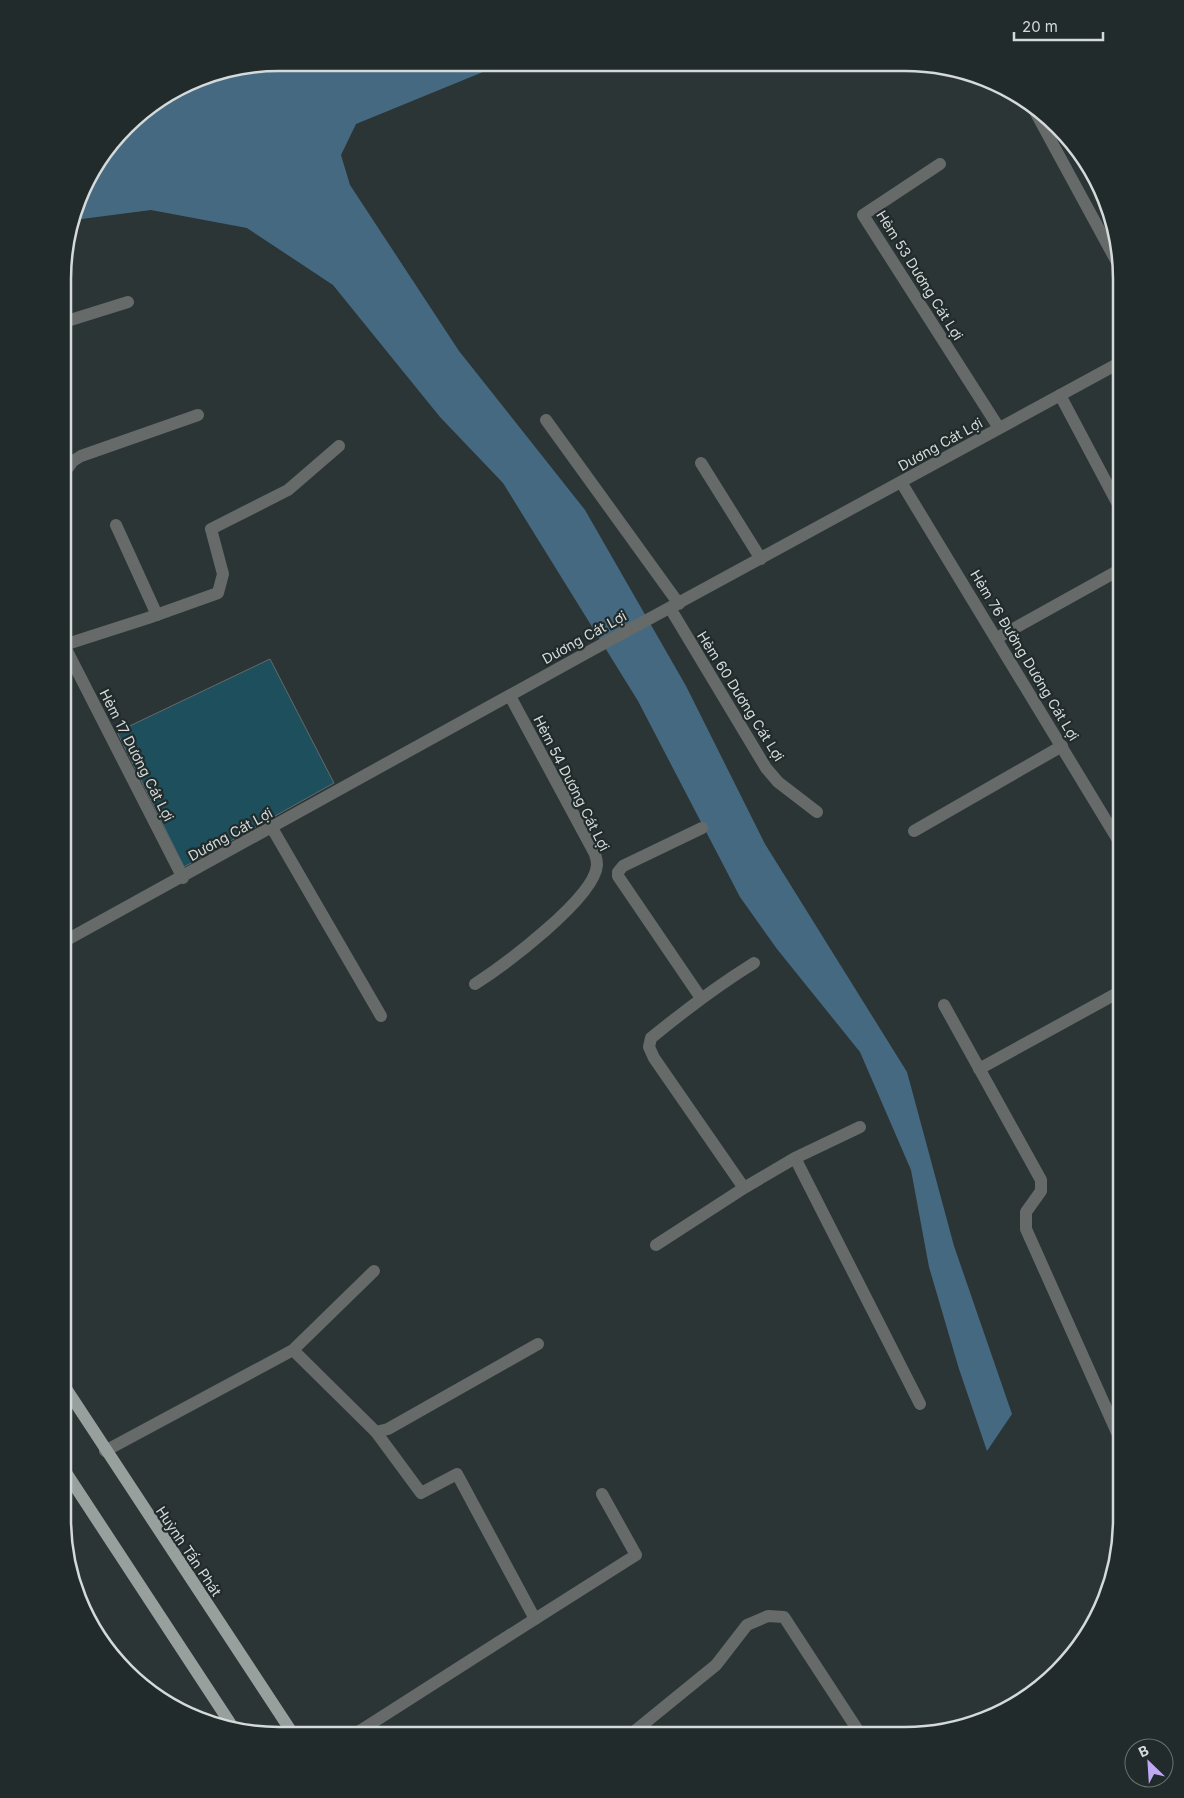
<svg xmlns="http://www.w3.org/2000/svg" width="1184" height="1798" viewBox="0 0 1184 1798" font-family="Inter,sans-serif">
  <rect width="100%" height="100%" fill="#2c3535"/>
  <path fill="#466982" d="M280 63H505L356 124 341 155 350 185 459 351 585 510 686 686 765 844 907 1072 954 1246 1012 1414 987 1451 959 1369 929 1267 911 1170 860 1052 777 949 740 897 638 701 503 483 440 417 333 285 247 228 151 210 74 220 85 183 136 117 197 79Z"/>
  <path fill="#1e4f5d" stroke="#626b6e" d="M270 659 334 783 184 867 117 732Z"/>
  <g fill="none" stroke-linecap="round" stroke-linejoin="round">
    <path stroke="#666a69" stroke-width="12" d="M1060 395 1121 510
      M546 420 679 604
      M901 482 1121 845
      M116 525 157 615
      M355 1734 535 1619 457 1474 421 1493 376 1432"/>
    <path stroke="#666a69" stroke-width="12" d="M1031 104 1118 264
      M940 164 863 215 999 428
      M64 322 128 302
      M701 463 761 559
      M64 473 73 461 81 456 198 415
      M670 608 766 768 778 782 817 812
      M997 638 1121 569
      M64 645 148 618 218 593 223 574 211 529 288 490 339 446
      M64 645 183 878
      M272 828 381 1016
      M914 831 1062 746
      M63 942 590 651 1121 362
      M475 984C503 966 595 898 597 865 597 862 596 857 595 854L510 696
      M701 998 618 876V872L623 866 702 828
      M944 1005 1041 1180V1191L1026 1212V1229L1119 1437
      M979 1069 1121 991
      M795 1158 920 1404
      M744 1188 654 1058 649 1047 651 1038C684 1011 717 986 754 963
      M656 1245 744 1188 795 1158 860 1127
      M293 1350 374 1271
      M105 1451 293 1350 376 1432 388 1429 538 1344
      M535 1619 636 1555 602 1494
      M630 1735 716 1665 747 1625 768 1616 784 1617 861 1735"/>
    <path stroke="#98a09e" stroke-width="12" d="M63 1384 293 1734
      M63 1468 234 1729"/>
  </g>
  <g text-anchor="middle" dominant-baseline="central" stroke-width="4.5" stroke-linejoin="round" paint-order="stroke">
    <g font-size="14" fill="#d4dada" stroke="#222b2b">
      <text transform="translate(920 275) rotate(58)">Hẻm 53 Dương Cát Lợi</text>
      <text transform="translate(940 444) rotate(-29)">Dương Cát Lợi</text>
      <text transform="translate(584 637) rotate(-29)">Dương Cát Lợi</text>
      <text transform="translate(1025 655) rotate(59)">Hẻm 76 Đường Dương Cát Lợi</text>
      <text transform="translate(741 696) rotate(58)">Hẻm 60 Dương Cát Lợi</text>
      <text transform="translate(137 755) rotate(63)">Hẻm 17 Dương Cát Lợi</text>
      <text transform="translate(572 783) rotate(63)">Hẻm 54 Dương Cát Lợi</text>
      <text transform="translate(230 834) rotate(-29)">Dương Cát Lợi</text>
      <text transform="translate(189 1551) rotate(56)">Huỳnh Tấn Phát</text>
    </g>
  </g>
  <path d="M0 0H1184V1798H0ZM279 71H905A208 208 0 0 1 1113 279V1519A208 208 0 0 1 905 1727H279A208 208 0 0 1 71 1519V279A208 208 0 0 1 279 71Z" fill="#222b2b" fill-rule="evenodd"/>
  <path fill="none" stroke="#d4dada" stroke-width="2.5" d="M279 71H905A208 208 0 0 1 1113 279V1519A208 208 0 0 1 905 1727H279A208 208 0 0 1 71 1519V279A208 208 0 0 1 279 71Z"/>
  <g transform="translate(1149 1763) rotate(335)"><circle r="24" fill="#222b2b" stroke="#697171"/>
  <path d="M0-4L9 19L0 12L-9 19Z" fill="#c1a8f3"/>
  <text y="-8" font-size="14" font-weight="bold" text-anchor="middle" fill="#d4dada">B</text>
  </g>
  <path d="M1014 32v8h89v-8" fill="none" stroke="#d4dada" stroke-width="2.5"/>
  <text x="1022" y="32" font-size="15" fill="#d4dada" stroke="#222b2b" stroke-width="4" paint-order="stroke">20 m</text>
</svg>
